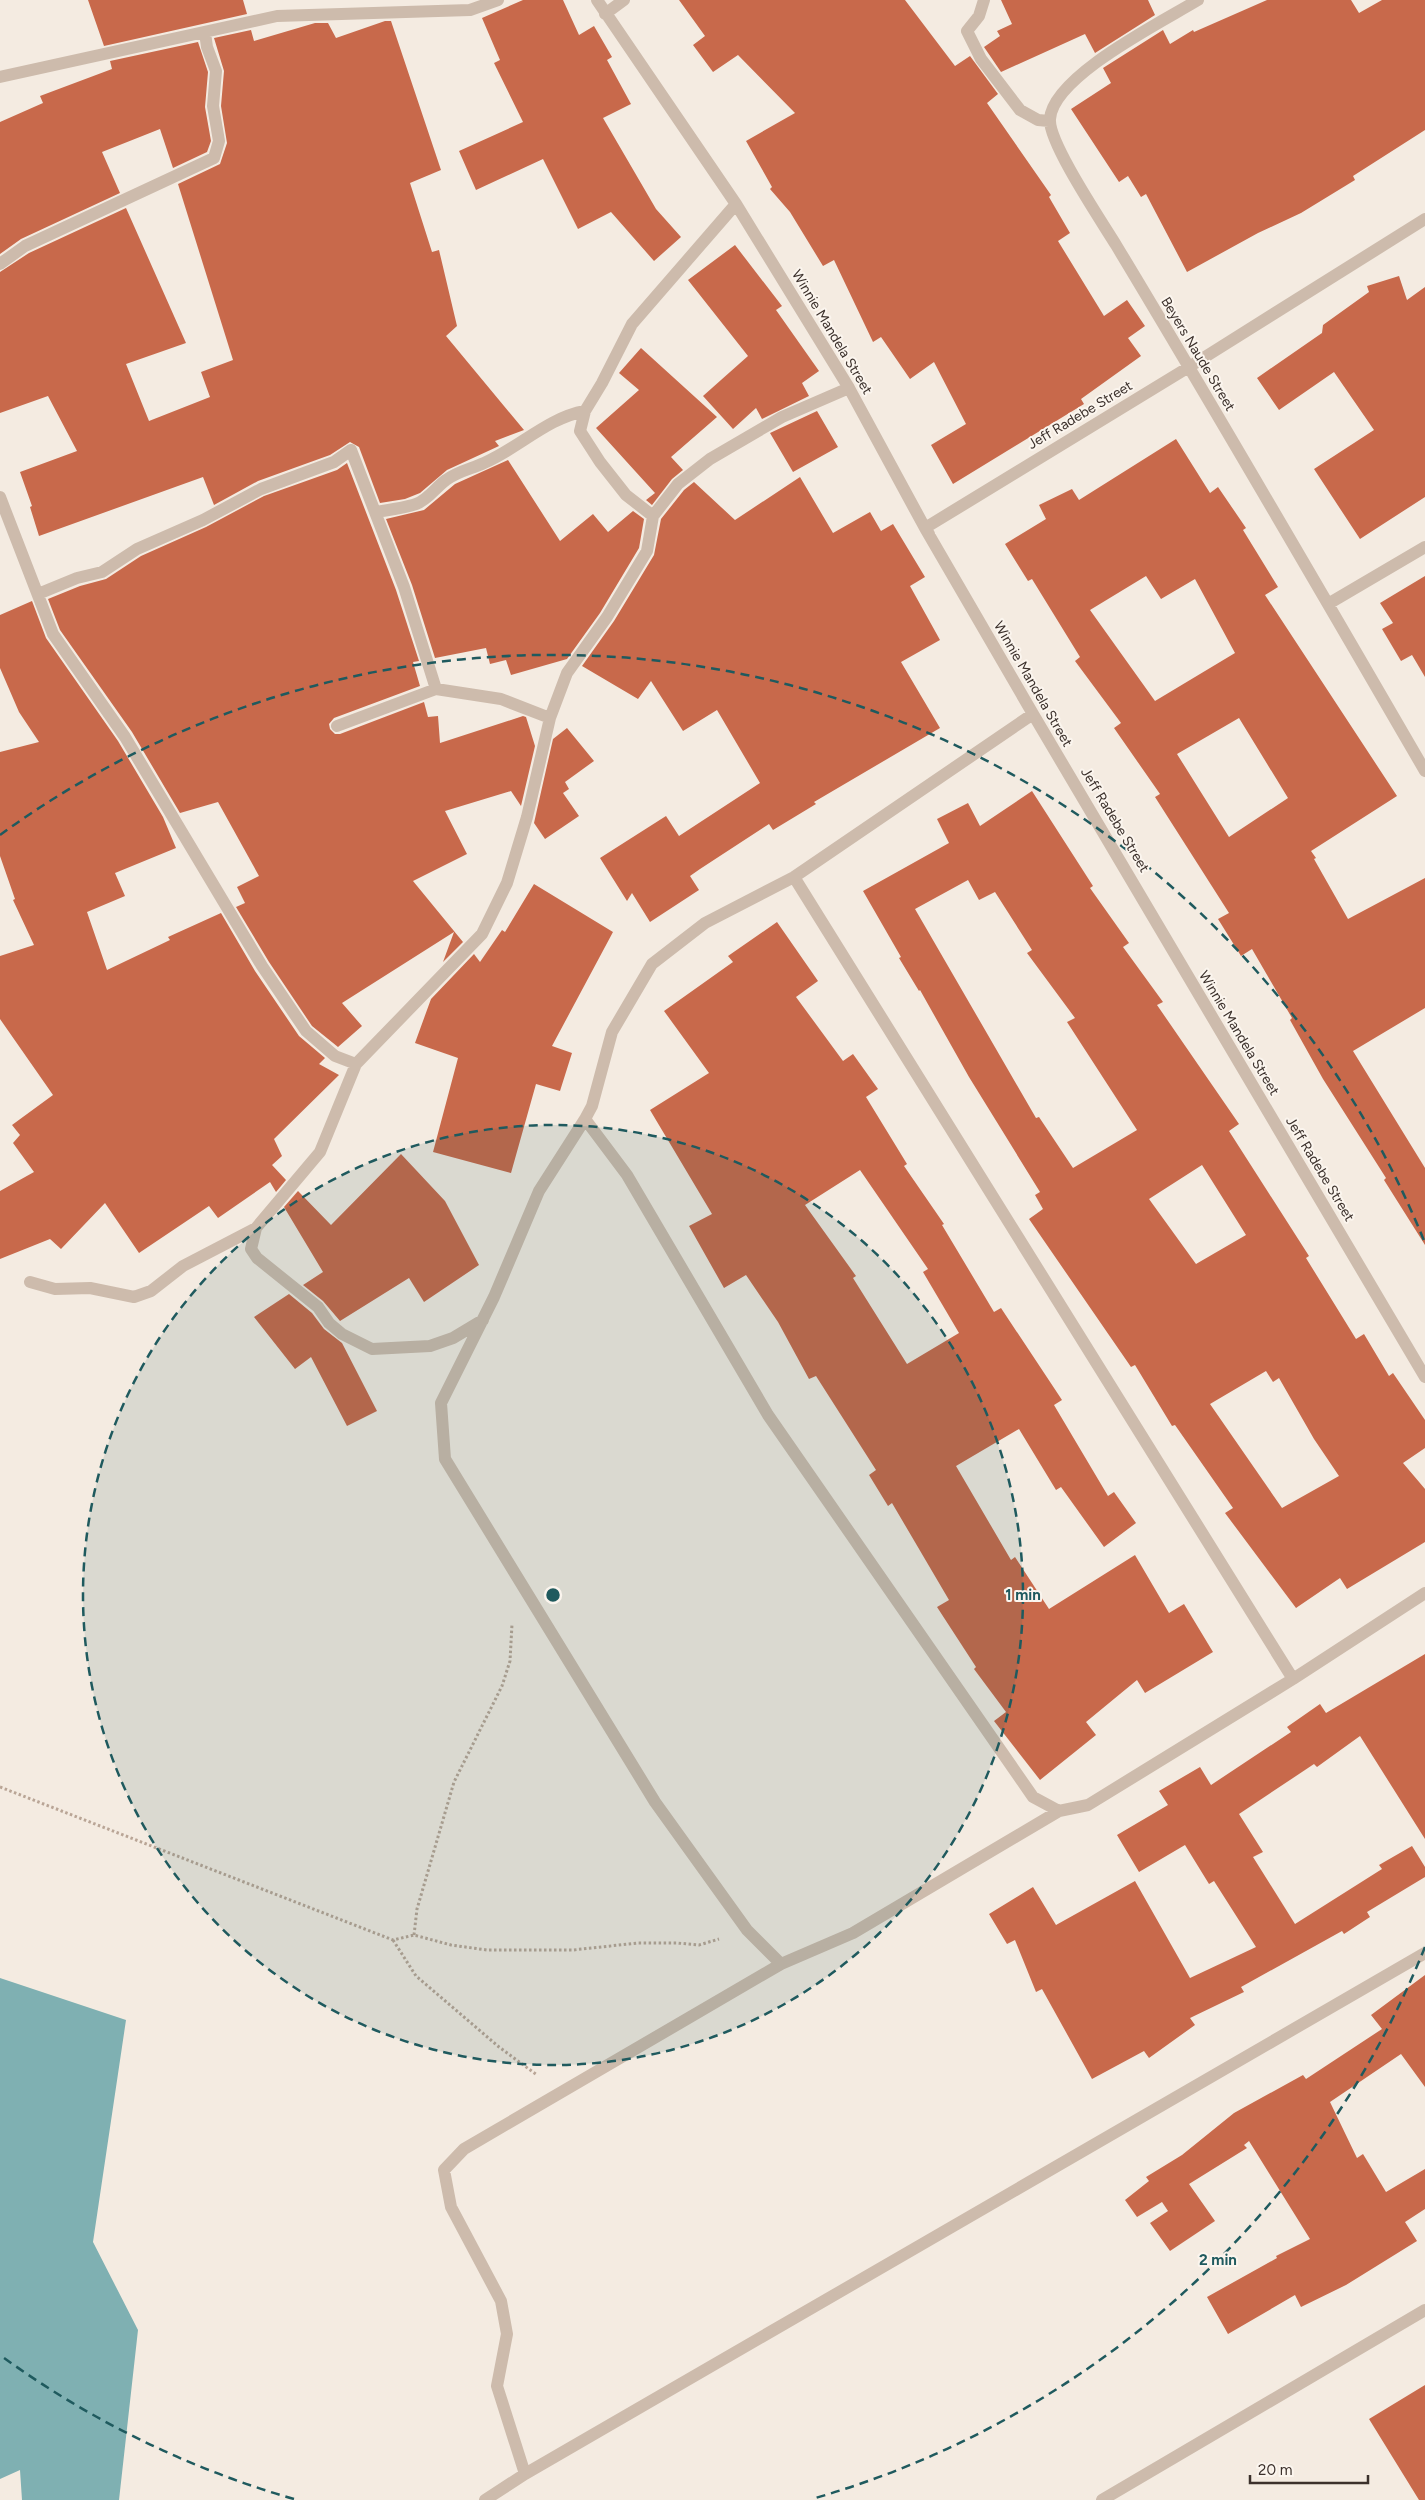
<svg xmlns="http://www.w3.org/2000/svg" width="1425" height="2500" viewBox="0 0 1425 2500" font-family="Figtree,sans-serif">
  <rect width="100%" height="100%" fill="#f4ebe1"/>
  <path fill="#7fb0b2" d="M0 1978 126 2020 93 2242 138 2330 119 2500H22L20 2470 0 2479Z"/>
  <path fill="#c8694b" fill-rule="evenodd" d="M88 0H243L247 14 104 46Z
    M523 0H563L579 35 594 26 612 57 607 60 631 104 603 118 656 209 681 237 654 261 611 212 578 229 543 159 476 190 459 151 523 122 494 63 500 60 482 18Z
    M679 0H905L955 66 970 56 998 94 987 103 1051 195 1049 197 1070 233 1058 241 1104 316 1127 300 1145 326 1128 338 1141 356 1081 399 1084 404 953 484 931 445 966 424 934 362 910 379 881 337 873 342 834 260 823 266 790 212 770 189 772 187 746 141 795 113 738 55 713 72 693 45 705 36Z
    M1001 0H1148L1155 15 1095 53 1085 34 1001 72 984 47 1000 36 997 31 1012 24Z
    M1267 0H1351L1359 13 1382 0H1425V130L1353 176 1355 180 1301 213 1258 233 1187 272 1146 194 1141 197 1128 176 1119 182 1071 109 1111 83 1103 68 1163 30 1170 44 1193 30 1194 32Z
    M385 21H391L441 170 410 183 432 252 439 250 457 326 446 336 524 430 495 441 499 446 447 470 420 493 405 499 380 503 359 447 350 442 330 455 258 481 214 505 203 477 39 536 30 507 32 506 20 472 77 451 48 396 0 413V272L29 253 126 208 186 343 126 364 149 421 210 397 201 372 233 360 178 184 220 164 227 143 221 106 224 71 214 38 251 30 254 41 315 23H328L336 38Z
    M198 42 208 72 205 107 211 141 207 152 173 168 160 129 102 152 120 193 21 239 0 254V122L43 103 40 96 112 69 110 61Z
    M735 245 782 306 776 310 819 371 802 383 809 396 762 419 756 408 733 429 703 396 748 356 688 280Z
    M1399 276 1407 300 1425 287V497L1360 539 1314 469 1374 430 1334 372 1279 410 1257 378 1322 333 1323 325 1369 292 1367 286Z
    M641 348 717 417 671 457 683 470 672 479 652 505 646 500 655 493 596 428 639 390 619 373Z
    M817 411 838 447 793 472 770 433Z
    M1176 439 1210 493 1218 487 1246 528 1243 530 1278 587 1265 595 1397 796 1311 851 1316 858 1314 859 1348 919 1425 878V1008L1353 1051 1425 1168V1245L1384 1180 1386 1178 1323 1079 1290 1020 1292 1018 1252 949 1241 956 1218 919 1229 913 1155 797 1160 794 1114 728 1121 723 1075 661 1080 657 1032 579 1028 581 1005 544 1046 519 1039 505 1072 489 1079 500ZM1146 576 1161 599 1195 579 1235 653 1155 701 1090 610ZM1239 718 1288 798 1229 837 1177 754Z
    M508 460 560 541 593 514 608 532 633 511 644 519 639 548 600 613 567 659 511 675 506 660 490 664 486 648 435 658 412 585 386 519 424 510 455 484Z
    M347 463 396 590 419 661 413 662 420 686 334 718 329 724 330 729 335 734H340L424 702 428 717 438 716 440 743 523 716 526 717 535 746 521 806 511 791 445 811 467 854 413 881 463 942 443 962 454 932 342 1003 362 1026 338 1047 312 1026 269 962 236 907 245 903 237 887 259 876 218 802 180 813 132 732 60 630 48 599 80 586 106 579 141 556 206 527 264 496 337 470Z
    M800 477 833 533 870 512 881 531 893 524 925 577 910 586 940 640 901 662 940 728 814 802 816 804 773 830 769 824 700 869 690 876 699 890 650 922 632 893 627 901 600 858 666 816 679 836 760 783 717 710 683 731 651 681 638 699 582 666 614 621 654 555 661 519 684 490 694 482 735 520Z
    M1425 576V677L1412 655 1401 661 1382 629 1393 623 1380 603Z
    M32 601 46 638 118 741 163 817 176 848 115 873 125 896 87 912 107 970 170 940 168 937 221 913 255 971 299 1036 325 1058 319 1064 339 1075 274 1139 282 1156 272 1165 286 1180 276 1192 270 1182 218 1218 209 1206 139 1253 105 1203 61 1249 50 1239 0 1259V1191L34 1172 13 1143 20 1135 12 1125 53 1095 0 1019V956L34 945 13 900 15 899 0 856V752L39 742 19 712 0 668V615Z
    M567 728 594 761 565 782 569 789 563 793 579 816 545 839 534 823 553 739Z
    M1032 791 1093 886 1090 888 1129 943 1123 947 1163 1002 1157 1005 1239 1124 1229 1131 1309 1256 1306 1258 1356 1339 1364 1334 1389 1376 1393 1373 1425 1420V1448L1403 1463 1425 1489V1542L1347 1589 1340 1578 1296 1608 1225 1513 1233 1508 1175 1425 1172 1426 1135 1365 1131 1367 1029 1219 1043 1209 1035 1195 1040 1192 969 1077 920 990 919 991 899 958 901 957 863 891 949 843 937 819 968 803 980 826ZM968 880 979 900 995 892 1032 950 1027 953 1075 1018 1067 1022 1137 1130 1073 1168 1039 1117 1036 1118 915 909ZM1202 1165 1246 1235 1196 1264 1149 1199ZM1266 1371 1273 1382 1279 1378 1314 1439 1339 1476 1282 1508 1210 1404Z
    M534 884 613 932 552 1046 572 1053 560 1091 536 1084 511 1173 433 1152 458 1058 415 1043 431 999 474 954 480 962 502 930 505 932Z
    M777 922 818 981 796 997 843 1061 853 1054 878 1089 866 1097 907 1164 904 1166 944 1224 942 1225 994 1312 1001 1308 1062 1400 1054 1405 1108 1496 1114 1492 1136 1523 1104 1547 1061 1487 1056 1490 1019 1429 956 1466 1011 1560 1015 1557 1049 1609 1135 1555 1169 1613 1184 1604 1213 1652 1145 1693 1137 1680 1086 1722 1096 1735 1040 1780 994 1721 1006 1712 974 1669 976 1667 937 1607 949 1600 892 1503 888 1506 869 1475 876 1470 816 1376 809 1379 778 1322 746 1275 724 1288 689 1226 712 1214 650 1110 709 1073 664 1011 733 962 728 956ZM860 1170 928 1269 923 1272 959 1333 907 1364 853 1278 856 1276 805 1205Z
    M401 1154 445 1201 479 1265 424 1302 409 1278 340 1321 323 1301 303 1285 323 1272 284 1207 298 1191 331 1225Z
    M289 1294 312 1313 324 1329 342 1343 377 1411 347 1426 311 1357 295 1369 254 1317Z
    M1425 1654V1839L1360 1736 1317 1767 1314 1764 1239 1814 1263 1852 1253 1857 1295 1924 1382 1869 1379 1865 1412 1846 1425 1867V1877L1367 1912 1370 1917 1344 1934 1342 1931 1241 1987 1244 1992 1190 2018 1195 2025 1149 2058 1144 2051 1092 2079 1042 1989 1036 1992 1015 1940 1007 1944 989 1914 1033 1887 1056 1925 1135 1881 1190 1978 1256 1947 1214 1881 1209 1884 1185 1845 1139 1872 1117 1835 1168 1805 1159 1791 1200 1767 1211 1785 1291 1732 1287 1727 1320 1704 1326 1713Z
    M1425 1975V2087L1401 2054 1330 2102 1357 2158 1363 2154 1386 2192 1425 2169V2209L1405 2222 1417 2241 1346 2285 1301 2307 1295 2295 1228 2334 1207 2297 1277 2258 1276 2256 1310 2239 1249 2141 1244 2145 1247 2148 1189 2184 1215 2221 1170 2251 1150 2223 1168 2211 1162 2202 1137 2217 1125 2200 1149 2181 1146 2177 1182 2155 1234 2113 1303 2075 1306 2079 1382 2029 1371 2015Z
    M1425 2385V2500H1419L1369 2419Z"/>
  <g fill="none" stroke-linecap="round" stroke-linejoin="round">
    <path stroke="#b9a596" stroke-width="3" stroke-dasharray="2.5 2.5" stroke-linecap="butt" d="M0 1787 393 1940 414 1935 451 1945 487 1950H573L638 1943H677L699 1945 719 1939
      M414 1935 417 1909 454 1782 502 1686 510 1661 512 1624
      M393 1940 416 1976 499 2047 537 2075"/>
    <path stroke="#cdbbac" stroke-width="12" d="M597 0 736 204 849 388 925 528 1033 714 1425 1377
      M984 0 979 16 967 31 981 59 1020 110 1038 120 1049 121
      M1198 0C1162 22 1053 76 1050 119 1048 142 1102 222 1116 245 1221 419 1323 595 1425 771
      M605 14 624 0
      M0 77 277 16 470 10 498 0
      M0 264 25 246 214 158 219 141 213 106 216 71 207 47 205 33
      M0 497 53 634 125 737 262 966 306 1031 335 1056 356 1064
      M375 512C389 510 404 508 416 504 428 500 436 487 446 480 458 471 471 469 484 463 519 448 547 418 585 411
      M653 516 626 495 600 462 580 431 585 411 602 383 632 324 736 204
      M929 534 925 528 1189 367 1425 219
      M38 594 77 578 102 572 137 549 203 520 261 489 334 462 351 450 404 587 436 689
      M1328 604 1425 547
      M1033 714 794 877 705 923 652 964 612 1032 592 1106 585 1119 627 1175 768 1415 1033 1797 1059 1811
      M337 726 436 689 501 699 550 718
      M794 877 1293 1679
      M585 1119 539 1191 494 1297 441 1403 445 1459 655 1802 747 1930 781 1964
      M256 1228 251 1249 257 1258 318 1307 329 1323 342 1334 372 1349 430 1346 453 1338 483 1320
      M30 1282 55 1289 90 1288 134 1297 151 1291 183 1266 256 1228 320 1152 356 1064 482 934 507 883 527 817 550 718 567 673 607 617 647 551 653 516 678 484 710 459 782 417 849 388
      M525 2474 497 2386 507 2334 501 2301 451 2207 444 2170 464 2149 781 1964 853 1933 1059 1811 1088 1805 1293 1679 1425 1593
      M485 2500 525 2474 1425 1953
      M1102 2500 1425 2310"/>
  </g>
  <circle cx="553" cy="1595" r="470" fill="#1f5a5e" fill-opacity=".12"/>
  <g fill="none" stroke="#1f5a5e" stroke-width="2.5" stroke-dasharray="9 6">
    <circle cx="553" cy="1595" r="470"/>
    <path d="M1425 1947A940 940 0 0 1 812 2499M294 2499A940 940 0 0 1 0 2355M0 835A940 940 0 0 1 1425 1243"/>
  </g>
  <g text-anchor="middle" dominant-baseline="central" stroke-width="4" stroke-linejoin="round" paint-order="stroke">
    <g font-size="14" fill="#3b302b" stroke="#fbf5ee">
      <text transform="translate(832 332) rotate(59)">Winnie Mandela Street</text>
      <text transform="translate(1198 354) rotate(59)">Beyers Naude Street</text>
      <text transform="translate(1080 415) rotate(-31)">Jeff Radebe Street</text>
      <text transform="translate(1033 684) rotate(60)">Winnie Mandela Street</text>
      <text transform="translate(1115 820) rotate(59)">Jeff Radebe Street</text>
      <text transform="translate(1239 1033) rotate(59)">Winnie Mandela Street</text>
      <text transform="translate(1320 1169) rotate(59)">Jeff Radebe Street</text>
    </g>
  </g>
  <circle cx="553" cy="1595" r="8" fill="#1f5a5e" stroke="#fbf5ee" stroke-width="2.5"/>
  <g font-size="15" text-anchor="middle" font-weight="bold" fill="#1f5a5e" stroke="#fbf5ee" stroke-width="4" stroke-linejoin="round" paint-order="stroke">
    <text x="1023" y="1600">1 min</text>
    <text x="1218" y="2265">2 min</text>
  </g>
  <path d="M1250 2475v8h118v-8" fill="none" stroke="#3b302b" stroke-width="2.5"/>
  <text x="1258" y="2475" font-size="15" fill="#3b302b" stroke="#fbf5ee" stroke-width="4" paint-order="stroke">20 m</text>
</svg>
